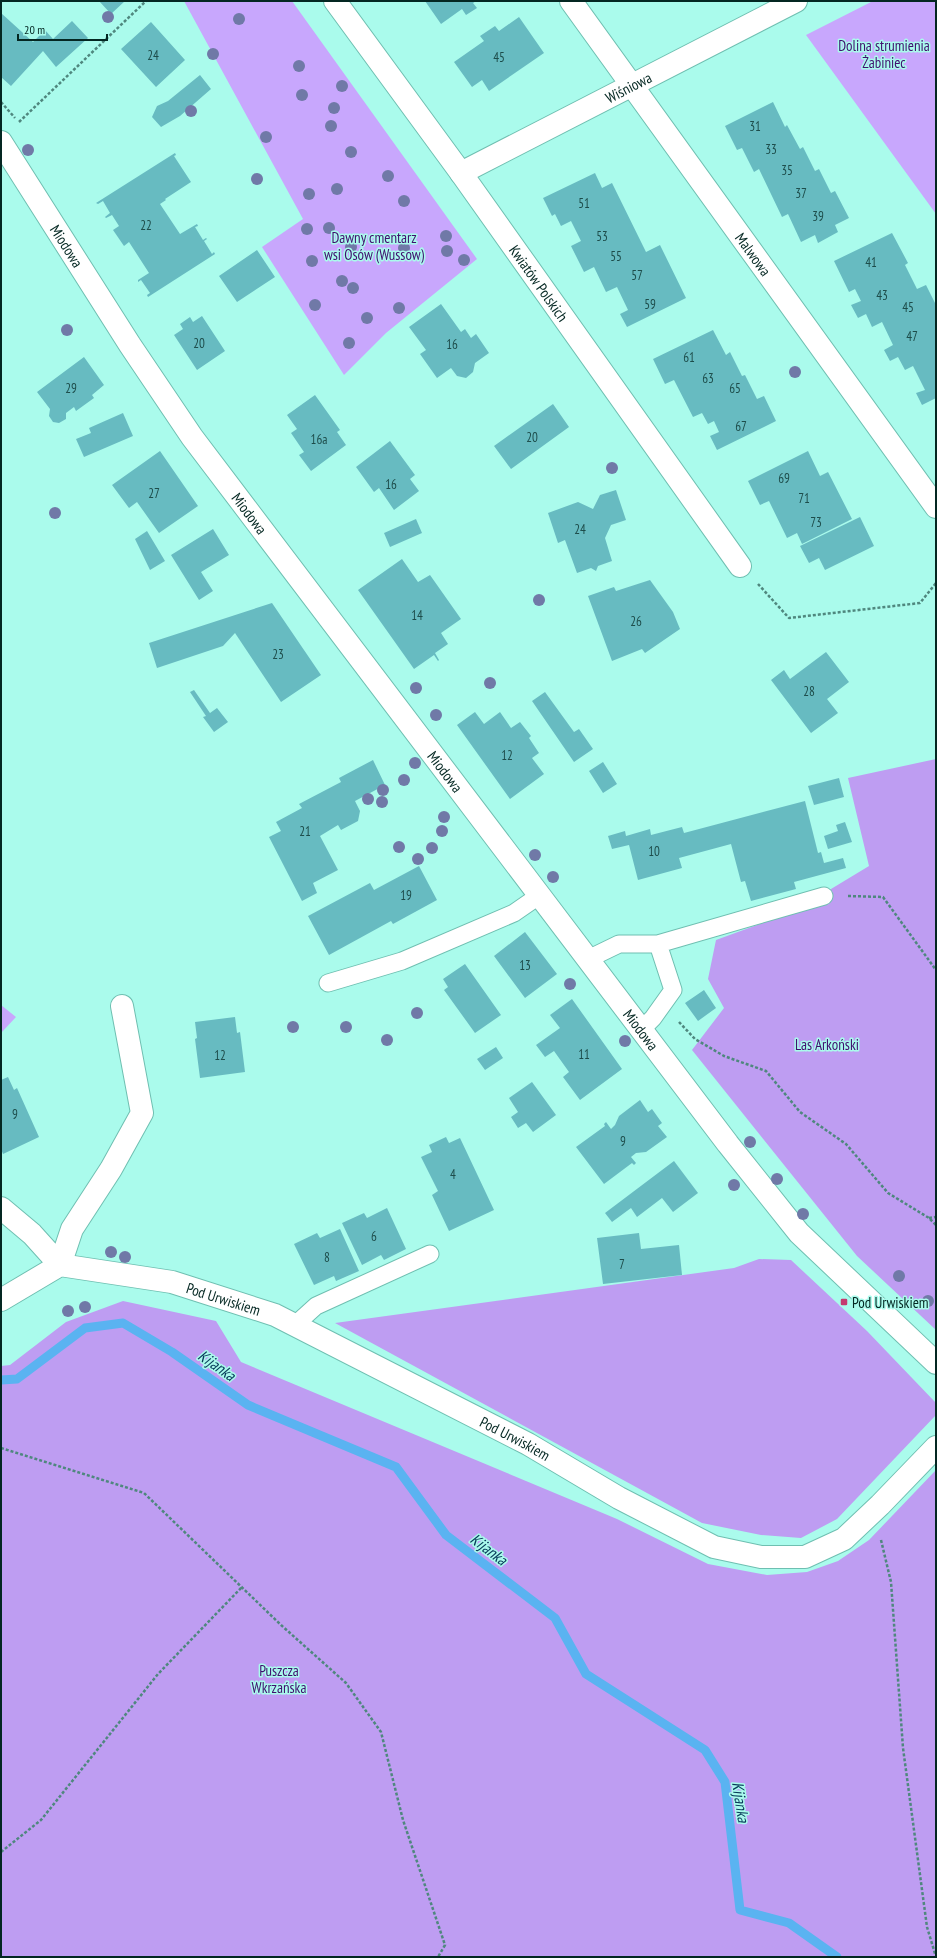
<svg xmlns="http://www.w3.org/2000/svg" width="937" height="1958" viewBox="0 0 937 1958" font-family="'PT Sans Narrow',sans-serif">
  <rect width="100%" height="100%" fill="#aafbec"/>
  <path fill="#c8a7fd" d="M184 1H292L477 259 386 333 344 375 262 247 303 219Z
    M873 1H936V214L806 35Z
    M1 1005 16 1017 1 1033Z"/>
  <path fill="#be9df2" d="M936 759V1330L857 1256 692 1050 724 1008 708 979 716 940 823 901 831 889 869 866 848 778Z
    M759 1259 791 1260 867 1331 936 1403V1415L837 1519 801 1538 761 1535 702 1523 335 1323 734 1268Z
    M123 1301 216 1321 241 1362 617 1519 708 1564 767 1575 807 1572 838 1561 869 1540 936 1470V1957H1V1366L10 1365 66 1322Z"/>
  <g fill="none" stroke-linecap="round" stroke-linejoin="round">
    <path stroke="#5ab3f1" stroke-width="9" d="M1 1380 17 1379 85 1328 123 1323 172 1352 248 1405 396 1467 446 1535 555 1618 586 1674 705 1750 725 1782 740 1910 789 1923 837 1957"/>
  </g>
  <path fill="#67bbc1" d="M99 1H125L111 14Z
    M425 1H476L473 3 477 8 466 15 462 9 441 24Z
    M1 13 33 42 45 30 53 39 72 21 88 38 56 67 43 51 11 86 1 77Z
    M519 17 544 53 489 91 482 80 472 87 454 62 484 41 480 36 495 26 499 31Z
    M151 22 185 60 156 87 121 49Z
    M200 75 211 89 180 116 161 127 152 117 157 106 168 101Z
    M773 102 785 127 787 125 800 149 803 147 815 171 819 169 831 193 835 191 849 218 835 225 838 232 818 243 815 235 801 242 788 214 782 217 759 169 754 172 742 148 737 150 725 126Z
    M175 153 176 155 174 156 191 182 165 199 166 200 160 204 180 234 197 224 198 226 195 227 203 240 206 238 207 239 204 241 212 254 214 252 215 254 148 297 147 295 150 293 141 280 138 282V280L149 273 129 242 124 246 113 230 119 226 112 215 106 218 105 217 110 213 103 201 98 204 96 203Z
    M595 173 602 188 612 183 646 252 660 245 686 298 627 327 620 314 628 310 617 287 606 292 594 267 584 272 571 246 581 241 571 221 561 226 555 214 552 216 543 198Z
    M892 233 908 263 905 265 917 289 926 285 936 305V398L922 405 916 393 925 390 913 366 905 370 898 357 890 361 884 350 893 345 882 322 872 327 866 314 858 318 851 305 861 301 855 289 849 292 834 261Z
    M257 250 275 277 237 302 219 276Z
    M441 304 461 332 465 329 471 338 476 334 489 353 475 363 473 372 466 378 457 376 451 368 437 378 420 354 426 350 409 327Z
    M202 316 225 351 197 370 174 335 183 329 180 324 190 317 193 322Z
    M713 330 726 355 730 352 742 376 745 375 757 399 764 396 776 421 717 450 710 436 719 432 714 421 708 424 702 413 693 417 674 380 665 384 653 359Z
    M84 357 104 385 92 395 94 398 76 411 74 407 66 413V419L59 423 53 422 49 416 50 409 37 392Z
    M315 395 340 430 337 432 346 445 311 471 299 455 304 452 291 433 297 429 287 415Z
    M553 404 569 427 511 469 494 446Z
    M123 413 133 436 84 457 76 439 91 433 89 428Z
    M390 441 415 475 410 479 419 491 394 510 379 488 374 492 356 467Z
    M160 451 198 506 159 533 137 502 129 508 112 485Z
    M808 451 820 476 828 472 852 519 802 544 797 533 787 538 769 501 760 505 748 481Z
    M616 490 626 520 611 525 605 538 612 561 598 566 596 571 591 568 577 573 565 540 558 543 548 513 578 502 593 509 600 495Z
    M860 517 874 546 825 570 819 558 809 563 800 546Z
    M416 519 422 533 390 547 384 533Z
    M213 529 229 555 201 572 213 591 199 600 171 555Z
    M147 531 165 561 150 570 135 539Z
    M402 559 418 582 430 575 461 619 441 633 448 644 435 653 439 660 438 661 434 655 414 669 358 590Z
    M650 580 673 612 680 629 645 653 642 649 612 661 588 596 614 587 616 591Z
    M272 603 321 675 281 702 235 633 223 646 157 668 149 643Z
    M826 652 849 682 827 699 838 713 811 733 771 680 784 670 790 679Z
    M194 690 210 713 217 708 228 722 214 732 203 717 206 716 190 692Z
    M545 692 574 732 579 729 593 749 574 762 532 701Z
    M475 712 484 724 500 712 511 728 520 722 531 736 529 738 539 753 532 758 544 774 510 799 457 725Z
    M373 760 385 785 355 801 360 811 358 821 341 830 338 825 320 836 338 870 313 883 317 893 302 901 269 837 281 831 276 822 302 808 299 804 341 782 339 778Z
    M603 762 617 784 603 793 589 771Z
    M839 778 844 797 814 805 808 786Z
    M805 801 818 853 821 852 824 863 843 858 846 868 794 882 796 889 751 901 745 881 741 882 731 844 679 858 682 868 638 880 629 845 612 849 608 836 625 831 626 836 650 829 651 835 682 827 684 833Z
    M845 822 852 842 828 849 824 836 838 831 836 825Z
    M419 866 437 900 393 924 391 921 329 955 308 916 370 883 374 890Z
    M525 932 557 974 525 998 494 956Z
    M465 964 501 1015 475 1033 444 990 448 987 443 979Z
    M704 990 716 1008 698 1021 685 1003Z
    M572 999 622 1069 580 1100 563 1077 569 1072 554 1051 545 1057 536 1045 560 1028 550 1015Z
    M235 1017 237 1033 240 1032 245 1072 200 1078 195 1039 197 1038 195 1022Z
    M496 1047 503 1058 485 1070 477 1059Z
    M8 1077 14 1090 17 1088 39 1137 3 1154 1 1149V1080Z
    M532 1082 556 1115 533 1132 526 1123 518 1128 511 1117 518 1112 509 1098Z
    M640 1100 648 1112 652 1109 662 1123 658 1126 667 1137 646 1152 636 1153 631 1157 636 1163 634 1165 632 1163 604 1184 576 1147 605 1126 604 1124 606 1122 611 1129 615 1125 619 1116Z
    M446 1137 449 1143 460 1138 494 1210 449 1231 432 1195 438 1191 421 1157 432 1152 429 1145Z
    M674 1161 698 1193 673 1212 662 1198 637 1217 631 1208 612 1222 605 1213Z
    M387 1208 406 1249 384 1260 381 1255 362 1265 342 1223 364 1213 367 1218Z
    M340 1229 359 1271 336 1281 334 1276 314 1285 294 1244 317 1233 320 1238Z
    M639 1233 641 1249 679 1245 682 1275 603 1284 597 1238Z"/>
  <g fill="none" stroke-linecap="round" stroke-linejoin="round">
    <defs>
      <path id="lane" d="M588 959 619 944H658L824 896
        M328 983 402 961 514 913 540 895
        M642 1029 653 1018 673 990 658 944
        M295 1325 316 1306 430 1254"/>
      <g id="street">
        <path id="s1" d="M335 1 461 173 740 566"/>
        <path id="s2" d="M571 1 936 507"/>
        <path id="s3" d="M461 173 796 1"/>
        <path d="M1 1208 32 1234 60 1265 72 1229 111 1169 142 1113 122 1006"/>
        <path id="s4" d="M1 1300 60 1265 172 1282 275 1315 528 1444 619 1498 714 1547 761 1557H805L844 1539 880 1505 936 1447"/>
      </g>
      <g id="secondary">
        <path id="s5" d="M1 142 130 345 192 437 728 1144 799 1233 936 1363"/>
      </g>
    </defs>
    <use href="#lane" stroke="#6fbfb1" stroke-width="19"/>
    <use href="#street" stroke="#6fbfb1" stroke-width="24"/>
    <use href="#secondary" stroke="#6fbfb1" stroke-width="24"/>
    <path stroke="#4f877e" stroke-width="2.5" stroke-dasharray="3 2" stroke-linecap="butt" d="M1 102 15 118
      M19 122 146 1
      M758 584 789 618 920 603 936 583
      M848 896 883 897 936 970
      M679 1022 695 1039 724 1056 766 1071 800 1112 846 1144 888 1193 929 1218 936 1225
      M929 1218 936 1217
      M1 1448 144 1493 281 1625 346 1683 381 1732 403 1820 445 1945 438 1957
      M881 1540 891 1582 903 1748 927 1927 936 1957
      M1 1852 41 1820 158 1674 242 1587"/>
    <use href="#lane" stroke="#fff" stroke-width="17"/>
    <use href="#street" stroke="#fff" stroke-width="22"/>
    <use href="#secondary" stroke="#fff" stroke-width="22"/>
  </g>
  <g fill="#7079a7">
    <circle cx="108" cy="17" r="6"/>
    <circle cx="239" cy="19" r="6"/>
    <circle cx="213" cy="54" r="6"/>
    <circle cx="299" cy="66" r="6"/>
    <circle cx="342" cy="86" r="6"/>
    <circle cx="302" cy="95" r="6"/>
    <circle cx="334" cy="108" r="6"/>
    <circle cx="191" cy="111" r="6"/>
    <circle cx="331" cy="126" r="6"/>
    <circle cx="266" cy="137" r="6"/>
    <circle cx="28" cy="150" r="6"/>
    <circle cx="351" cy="152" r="6"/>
    <circle cx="388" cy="176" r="6"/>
    <circle cx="257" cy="179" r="6"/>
    <circle cx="337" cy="189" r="6"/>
    <circle cx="309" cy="194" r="6"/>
    <circle cx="404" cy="201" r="6"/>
    <circle cx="329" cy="228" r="6"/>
    <circle cx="307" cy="229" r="6"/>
    <circle cx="446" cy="236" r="6"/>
    <circle cx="351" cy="247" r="6"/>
    <circle cx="404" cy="248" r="6"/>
    <circle cx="447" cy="251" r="6"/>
    <circle cx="464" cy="260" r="6"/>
    <circle cx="312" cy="261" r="6"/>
    <circle cx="342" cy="281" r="6"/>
    <circle cx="353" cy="288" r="6"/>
    <circle cx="315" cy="305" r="6"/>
    <circle cx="399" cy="308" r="6"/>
    <circle cx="367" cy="318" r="6"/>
    <circle cx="67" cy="330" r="6"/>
    <circle cx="349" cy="343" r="6"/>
    <circle cx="795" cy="372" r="6"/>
    <circle cx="612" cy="468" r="6"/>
    <circle cx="55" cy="513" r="6"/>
    <circle cx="539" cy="600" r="6"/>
    <circle cx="490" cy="683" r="6"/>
    <circle cx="416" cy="688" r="6"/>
    <circle cx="436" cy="715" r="6"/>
    <circle cx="415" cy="763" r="6"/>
    <circle cx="404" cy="780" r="6"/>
    <circle cx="383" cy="790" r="6"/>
    <circle cx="368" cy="799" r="6"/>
    <circle cx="382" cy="802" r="6"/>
    <circle cx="444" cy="817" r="6"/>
    <circle cx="442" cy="831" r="6"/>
    <circle cx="399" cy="847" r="6"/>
    <circle cx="432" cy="848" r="6"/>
    <circle cx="535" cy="855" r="6"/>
    <circle cx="418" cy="859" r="6"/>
    <circle cx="553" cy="877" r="6"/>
    <circle cx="570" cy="984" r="6"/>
    <circle cx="417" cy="1013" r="6"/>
    <circle cx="293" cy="1027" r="6"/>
    <circle cx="346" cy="1027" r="6"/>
    <circle cx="387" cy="1040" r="6"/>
    <circle cx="625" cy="1041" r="6"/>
    <circle cx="750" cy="1142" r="6"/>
    <circle cx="777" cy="1179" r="6"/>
    <circle cx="734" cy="1185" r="6"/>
    <circle cx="803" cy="1214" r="6"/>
    <circle cx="111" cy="1252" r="6"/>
    <circle cx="125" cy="1257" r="6"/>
    <circle cx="899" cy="1276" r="6"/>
    <circle cx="928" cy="1301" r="6"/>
    <circle cx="85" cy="1307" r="6"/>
    <circle cx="68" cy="1311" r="6"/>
  </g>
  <rect fill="#c5396f" stroke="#aafbec" stroke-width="1.5" x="840" y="1298" width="8" height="8" rx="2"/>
  <g text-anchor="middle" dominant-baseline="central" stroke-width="3" stroke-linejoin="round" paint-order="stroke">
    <g font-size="13" fill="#1d4c4a">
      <text x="153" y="55">24</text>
      <text x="499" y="57">45</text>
      <text x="755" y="126">31</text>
      <text x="771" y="149">33</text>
      <text x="787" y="170">35</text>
      <text x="801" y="193">37</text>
      <text x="584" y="203">51</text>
      <text x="818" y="216">39</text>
      <text x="146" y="225">22</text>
      <text x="602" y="236">53</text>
      <text x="616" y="256">55</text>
      <text x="871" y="262">41</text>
      <text x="637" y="275">57</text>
      <text x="882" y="295">43</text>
      <text x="650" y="304">59</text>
      <text x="908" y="307">45</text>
      <text x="912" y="336">47</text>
      <text x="199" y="343">20</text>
      <text x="452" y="344">16</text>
      <text x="689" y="357">61</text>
      <text x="708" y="378">63</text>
      <text x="71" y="388">29</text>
      <text x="735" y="388">65</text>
      <text x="741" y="426">67</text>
      <text x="532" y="437">20</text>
      <text x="319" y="439">16a</text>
      <text x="784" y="478">69</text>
      <text x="391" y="484">16</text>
      <text x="154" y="493">27</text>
      <text x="804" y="498">71</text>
      <text x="816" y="522">73</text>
      <text x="580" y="529">24</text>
      <text x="417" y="615">14</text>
      <text x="636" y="621">26</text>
      <text x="278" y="654">23</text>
      <text x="809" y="691">28</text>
      <text x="507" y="755">12</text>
      <text x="305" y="831">21</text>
      <text x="654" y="851">10</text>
      <text x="406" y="895">19</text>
      <text x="525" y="965">13</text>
      <text x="584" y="1054">11</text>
      <text x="220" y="1055">12</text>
      <text x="15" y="1114">9</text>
      <text x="623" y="1141">9</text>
      <text x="453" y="1174">4</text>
      <text x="374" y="1236">6</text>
      <text x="327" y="1257">8</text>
      <text x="622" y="1264">7</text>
    </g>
    <g font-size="15" fill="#400f6e" stroke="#aafbec">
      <text x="884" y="45">Dolina strumienia<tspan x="884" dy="17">Żabiniec</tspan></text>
      <text x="374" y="237">Dawny cmentarz<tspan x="374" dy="17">wsi Osów (Wussow)</tspan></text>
      <text x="827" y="1044">Las Arkoński</text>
      <text x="279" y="1670">Puszcza<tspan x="279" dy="17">Wkrzańska</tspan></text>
    </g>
    <g font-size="15" fill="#042722" stroke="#aafbec">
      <text stroke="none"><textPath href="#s3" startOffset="188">Wiśniowa</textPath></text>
      <text stroke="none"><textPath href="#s5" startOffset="123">Miodowa</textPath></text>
      <text stroke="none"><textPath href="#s2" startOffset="312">Malwowa</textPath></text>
      <text stroke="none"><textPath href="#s1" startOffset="348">Kwiatów Polskich</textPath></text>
      <text stroke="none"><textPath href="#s5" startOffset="447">Miodowa</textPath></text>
      <text stroke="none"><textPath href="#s5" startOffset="771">Miodowa</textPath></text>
      <text stroke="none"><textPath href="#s5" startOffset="1095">Miodowa</textPath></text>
      <text stroke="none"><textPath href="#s4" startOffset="236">Pod Urwiskiem</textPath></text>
      <text stroke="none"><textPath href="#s4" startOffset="560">Pod Urwiskiem</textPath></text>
    </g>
    <g font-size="15" fill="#042722" stroke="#aafbec" text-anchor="start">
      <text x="852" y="1302">Pod Urwiskiem</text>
    </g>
    <g font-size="16" font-style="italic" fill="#083b5a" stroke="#aafbec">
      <text transform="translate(217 1365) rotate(35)">Kijanka</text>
      <text transform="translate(489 1549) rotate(37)">Kijanka</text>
      <text transform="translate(741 1802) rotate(81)">Kijanka</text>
    </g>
  </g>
  <rect width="937" height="1958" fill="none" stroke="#042722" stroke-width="4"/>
  <path d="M18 34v6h89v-6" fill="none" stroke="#042722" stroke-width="2"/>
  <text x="24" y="34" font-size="12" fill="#042722" stroke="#aafbec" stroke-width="3" paint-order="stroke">20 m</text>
</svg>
